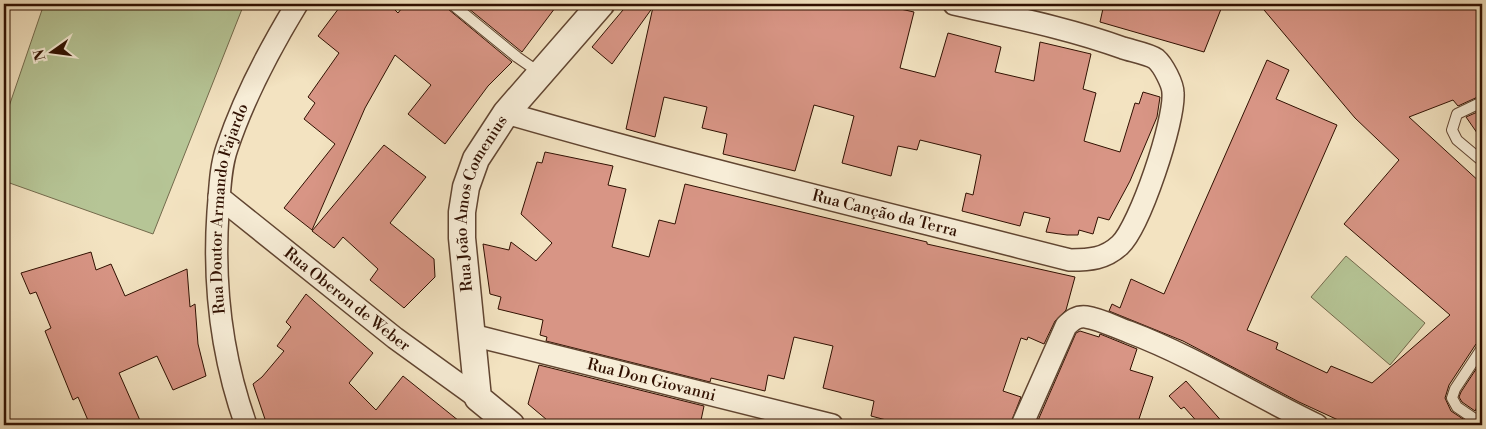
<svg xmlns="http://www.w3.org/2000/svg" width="1486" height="429" viewBox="0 0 1486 429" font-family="'Libre Bodoni',serif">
  <rect width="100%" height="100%" fill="#f3e3c1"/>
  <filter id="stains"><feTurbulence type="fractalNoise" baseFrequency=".004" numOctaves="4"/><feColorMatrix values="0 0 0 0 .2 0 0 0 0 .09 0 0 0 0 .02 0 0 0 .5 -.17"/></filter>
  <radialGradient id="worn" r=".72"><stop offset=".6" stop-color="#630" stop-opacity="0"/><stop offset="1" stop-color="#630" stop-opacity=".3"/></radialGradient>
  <path fill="#b6c596" stroke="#736a4c" d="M44 4H244L153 234 4 181V121Z
    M1346 256 1425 323 1390 365 1311 297Z"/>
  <path fill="#d89585" stroke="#301001" d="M342 4H389L398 13 405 4H445L448 9 512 62 488 86 445 144 408 114 431 85 395 55 365 108 312 230 284 208 335 144 304 119 315 103 308 97 339 53 318 36Z
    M463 4H558L522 52Z
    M628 4H878L914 12 900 68 935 77 948 33 1001 47 995 72 1034 81 1040 42 1091 54 1083 89 1096 93 1084 141 1120 152 1135 103 1139 104 1143 92 1160 97 1157 117 1130 181 1109 220 1098 217 1093 234 1079 230 1078 235H1067L1046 232 1050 218 1024 212 1020 226 962 211 966 193 973 195 981 155 920 140 917 150 898 146 891 176 842 163 854 116 814 105 795 171 723 154 727 134 702 128 707 107 664 97 655 137 626 129 653 7 612 64 592 47Z
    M1104 4H1223L1204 52 1100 22Z
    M1259 4H1482V95L1458 106 1453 100 1409 117 1482 184V341L1476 344 1449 385 1445 398 1451 411 1469 423 1467 425H1349L1299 402 1183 341 1109 311 1112 304 1120 308 1131 279 1164 294 1267 60 1289 70 1276 99 1337 125 1247 330 1278 343 1276 349 1327 373 1331 366 1372 383 1450 315 1344 224 1399 160 1355 118Z
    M1482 110V140L1466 117Z
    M384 145 426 177 390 223 434 259 435 277 404 308 370 280 378 269 343 237 334 248 312 231Z
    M545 152 613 166 608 185 626 189 612 247 649 257 659 220 675 224 685 184 927 242V244L1075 277 1066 310 1055 321 1044 344 1028 337 1027 340 1021 338 1003 391 1021 397 1010 425H905L871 416 874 401 823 388 833 346 794 337 784 379 768 375 765 391 711 378 710 382 546 341 547 337 540 335 543 320 498 309 501 297 490 294 483 244 509 250 511 242 536 261 552 243 521 214 537 162 542 163Z
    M91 252 96 270 111 264 125 296 187 269 190 307 195 304 198 344 206 376 173 390 157 356 119 373 142 425H90L78 397 73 400 45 331 51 328 36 292 30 294 21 273Z
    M306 294 373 353 349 383 376 410 403 376 464 425H267L253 384 262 377 284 351 277 346 291 327 286 322Z
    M1080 331 1099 337 1100 334 1137 349 1130 370 1153 377 1137 425H1036L1076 333Z
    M1482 360V398L1475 411 1462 402 1459 397 1461 392Z
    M539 365 704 406 700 425H553L528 404Z
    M1186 381 1225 425H1200L1184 407 1181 409 1169 396Z"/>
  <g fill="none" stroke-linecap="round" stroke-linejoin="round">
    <defs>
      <path id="service" d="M452 4 517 57 540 73
        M1482 102 1457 114 1452 130 1457 140 1482 161
        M1482 348 1455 389 1452 398 1457 407 1482 424"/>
      <g id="minor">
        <path id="s1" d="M506 113C693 167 882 212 1070 260 1090 260 1105 259 1120 245 1140 226 1175 121 1173 93 1173 84 1163 65 1156 59 1149 54 1132 51 1123 48 1068 28 1011 17 954 4"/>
        <path id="s2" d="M219 197 395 338 478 398"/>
        <path id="s3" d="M472 335 832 425"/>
        <path id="s4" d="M246 425C221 355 213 286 218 212 220 190 220 168 227 148 244 97 269 50 297 4"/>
        <path d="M1022 425 1066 326C1072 320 1077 316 1086 317 1100 319 1115 327 1129 332 1195 357 1254 395 1317 425"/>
      </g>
      <g id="tertiary">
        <path id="s5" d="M511 425 478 398 462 238V212L466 187 476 159 506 113 601 4"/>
      </g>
    </defs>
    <use href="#service" stroke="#614531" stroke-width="12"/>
    <use href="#minor" stroke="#614531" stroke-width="24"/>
    <use href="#tertiary" stroke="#614531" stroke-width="29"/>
    <use href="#service" stroke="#f7edd7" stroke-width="10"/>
    <use href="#minor" stroke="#f7edd7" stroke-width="21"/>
    <use href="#tertiary" stroke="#f7edd7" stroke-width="26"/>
  </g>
  <g text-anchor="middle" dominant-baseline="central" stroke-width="4.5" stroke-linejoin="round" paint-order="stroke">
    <g font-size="16" fill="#301001" stroke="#f7edd7">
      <text stroke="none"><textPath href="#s5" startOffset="242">Rua João Amos Comenius</textPath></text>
      <text stroke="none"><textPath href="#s4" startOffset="221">Rua Doutor Armando Fajardo</textPath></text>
      <text stroke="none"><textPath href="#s1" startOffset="392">Rua Canção da Terra</textPath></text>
      <text stroke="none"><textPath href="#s2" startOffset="164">Rua Oberon de Weber</textPath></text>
      <text stroke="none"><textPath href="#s3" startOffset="185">Rua Don Giovanni</textPath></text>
    </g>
  </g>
  <rect width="1486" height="429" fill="none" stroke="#f3e3c1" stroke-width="20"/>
  <rect x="5" y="5" width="1476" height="419" fill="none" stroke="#301001" stroke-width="2.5"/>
  <rect x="10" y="10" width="1466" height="409" fill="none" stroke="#301001"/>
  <g transform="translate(52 52) rotate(256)" stroke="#f7edd7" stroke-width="4" paint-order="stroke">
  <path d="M0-4L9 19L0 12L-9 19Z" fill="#301001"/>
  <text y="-8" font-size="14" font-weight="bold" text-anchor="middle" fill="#301001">N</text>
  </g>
  <rect width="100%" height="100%" filter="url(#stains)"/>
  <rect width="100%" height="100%" fill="url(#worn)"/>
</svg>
